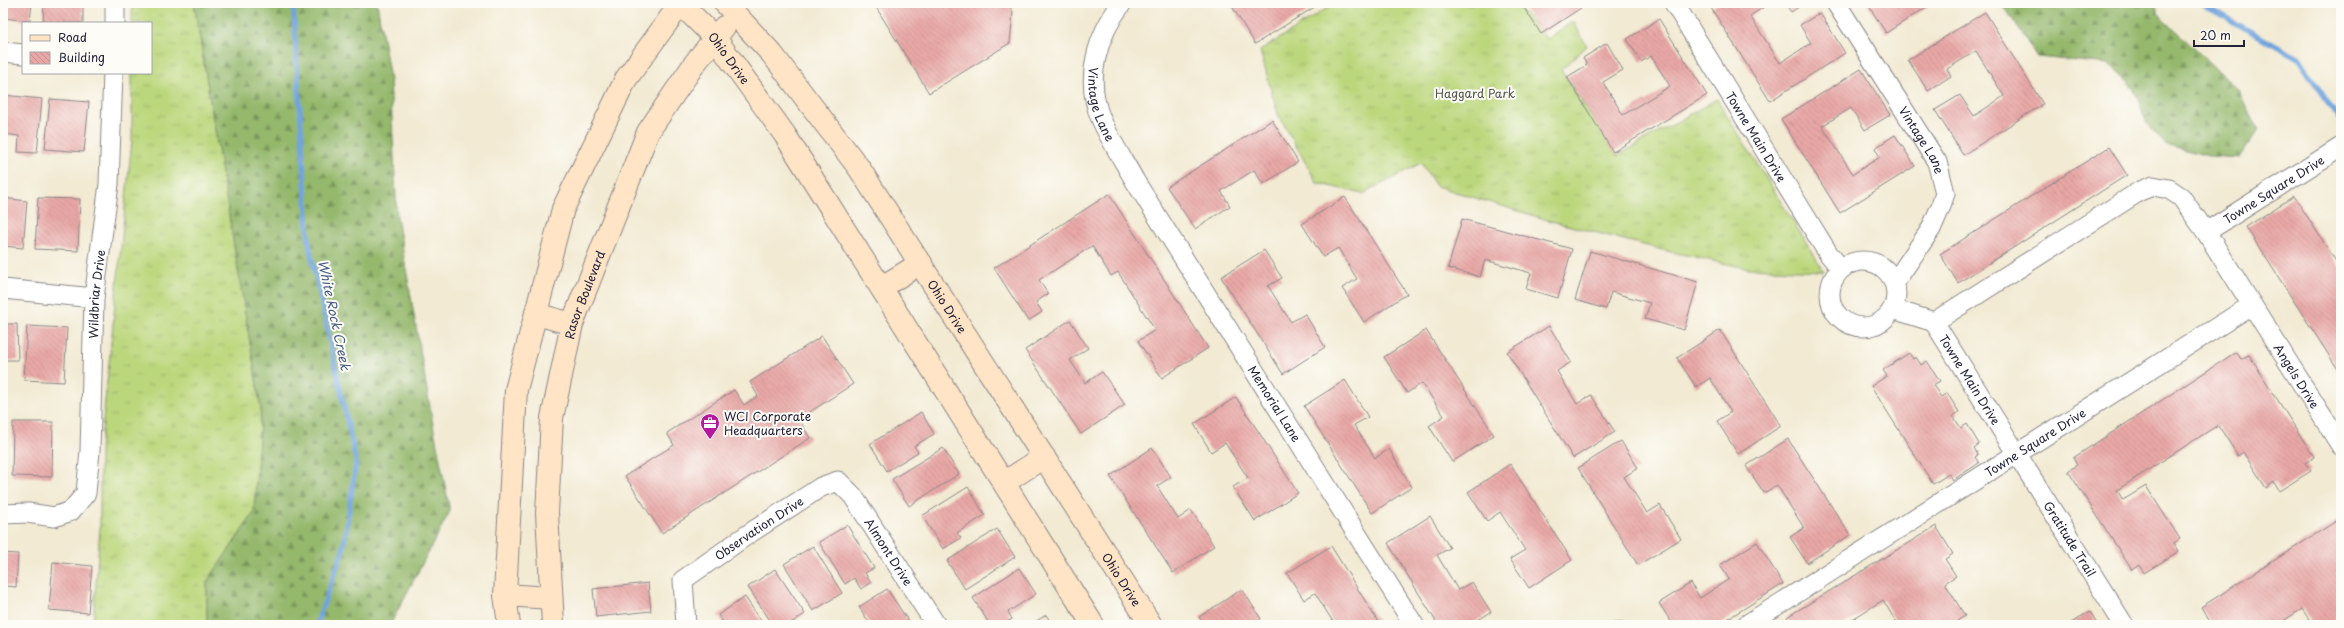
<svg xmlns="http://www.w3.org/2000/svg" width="2344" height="628" viewBox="0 0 2344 628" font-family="'Playpen Sans',sans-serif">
  <defs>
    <pattern id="grass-tufts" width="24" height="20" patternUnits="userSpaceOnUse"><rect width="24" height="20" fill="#bbd77c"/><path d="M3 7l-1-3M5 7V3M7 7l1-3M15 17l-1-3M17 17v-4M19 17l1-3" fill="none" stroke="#a0b86c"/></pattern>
    <pattern id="forest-firs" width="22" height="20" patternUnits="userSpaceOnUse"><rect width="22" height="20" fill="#94b86c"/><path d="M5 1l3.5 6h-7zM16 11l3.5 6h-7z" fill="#78955a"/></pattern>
    <pattern id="building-back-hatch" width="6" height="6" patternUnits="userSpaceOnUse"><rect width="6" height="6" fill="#e8a7a6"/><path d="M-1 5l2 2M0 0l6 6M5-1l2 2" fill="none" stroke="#c78f90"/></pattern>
  </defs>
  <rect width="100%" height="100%" fill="#fdfcf7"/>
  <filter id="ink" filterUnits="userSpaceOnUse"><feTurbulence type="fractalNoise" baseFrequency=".025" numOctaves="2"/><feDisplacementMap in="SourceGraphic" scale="8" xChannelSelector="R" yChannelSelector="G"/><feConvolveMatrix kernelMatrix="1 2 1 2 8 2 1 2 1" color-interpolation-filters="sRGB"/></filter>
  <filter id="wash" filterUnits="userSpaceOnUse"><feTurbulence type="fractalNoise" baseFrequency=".012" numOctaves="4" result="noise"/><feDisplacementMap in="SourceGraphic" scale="16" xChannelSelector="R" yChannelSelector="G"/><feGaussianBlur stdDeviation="0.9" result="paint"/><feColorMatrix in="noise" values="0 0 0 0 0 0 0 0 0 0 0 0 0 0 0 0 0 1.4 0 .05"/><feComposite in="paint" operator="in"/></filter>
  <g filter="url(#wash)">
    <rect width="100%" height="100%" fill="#f2ead3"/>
    <path fill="url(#grass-tufts)" stroke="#6e7c5c" d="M132 3H194L261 409 254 513 207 582V625H93L100 526V450L132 140V73H151V23H132Z
      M1335 3H1515L1547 39 1573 21 1587 46 1561 70 1617 156 1717 99 1824 271 1746 268 1667 251 1551 221 1436 186 1421 163 1363 194 1317 183 1278 114 1260 51Z"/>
    <path fill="url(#forest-firs)" stroke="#5b6d54" d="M194 3H377L390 79 397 217 434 430 450 511 390 625H207V582L254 513 261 409Z
      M2002 3H2157V13L2238 90 2258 130 2240 158 2208 156 2165 144 2147 124 2137 96 2128 81 2109 64 2037 57Z"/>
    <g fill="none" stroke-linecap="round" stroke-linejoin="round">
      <path stroke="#71a4dd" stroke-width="5" d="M293 3 309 245 356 462 343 550 316 625
        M2200 3 2298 58 2341 122"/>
    </g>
    <g id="blocks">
      <path fill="url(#building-back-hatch)" d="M3 3H32L30 21 3 18Z
        M44 3H83V23H43Z
        M875 3H1008L1013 12 1010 43 929 93 874 4Z
        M1230 3H1261L1264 7 1270 3H1321L1255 44Z
        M1521 3H1581L1584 6 1541 34Z
        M1719 3H1770L1750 16 1780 63 1811 43 1800 25 1820 13 1845 53 1770 101 1711 8Z
        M1785 3H1805L1791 12Z
        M1867 3H1933L1886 33Z
        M1985 12 2043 104 1963 155 1935 110 1960 95 1974 116 2004 96 1976 51 1947 69 1951 76 1928 91 1908 60Z
        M1659 19 1707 95 1613 152 1567 77 1587 65 1583 58 1607 43 1623 70 1603 82 1623 115 1670 86 1651 56 1641 62 1627 39Z
        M1861 69 1890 115 1865 130 1851 108 1822 126 1853 174 1880 157 1875 148 1895 135 1915 166 1840 213 1781 119Z
        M3 95 42 99 37 153 18 152 19 136 3 134Z
        M50 99 89 102 84 152 45 149Z
        M1272 120 1298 162 1263 184 1254 170 1221 191 1230 206 1195 229 1167 187Z
        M2109 147 2127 175 1958 283 1940 254Z
        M1109 194 1208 348 1162 378 1138 341 1155 330 1118 272 1111 276 1092 246 1039 280 1048 294 1036 302 1042 312 1028 321 994 268Z
        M2294 196 2341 269V374L2246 227Z
        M1345 197 1407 294 1364 322 1342 288 1357 279 1338 248 1323 257 1302 224Z
        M3 198 27 201 23 248 3 246Z
        M38 198 80 199 78 251 35 249Z
        M1462 219 1572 249 1558 298 1526 289 1531 273 1485 260 1480 277 1448 268Z
        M1264 250 1282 278 1268 286 1291 322 1305 314 1325 347 1283 374 1221 277Z
        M1590 251 1698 282 1684 330 1645 319 1650 303 1611 292 1606 309 1575 300Z
        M1070 320 1088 348 1070 360 1085 383 1102 372 1125 405 1081 434 1025 350Z
        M3 324H17L18 360H3Z
        M27 326 67 328 64 382 24 380Z
        M1549 326 1571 362 1557 371 1577 404 1591 395 1615 432 1573 458 1507 352Z
        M1426 330 1494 435 1452 462 1429 426 1444 416 1422 383 1407 393 1384 357Z
        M1720 330 1781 426 1738 454 1717 421 1731 412 1710 378 1696 387 1677 358Z
        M822 336 853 384 799 419 810 438 662 533 625 476 674 445 667 433 734 390 744 405 758 396 750 382Z
        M2236 352 2241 359 2249 355 2314 457 2305 463 2311 471 2279 491 2274 482 2266 488 2243 452 2238 456 2218 425 2117 490 2123 500 2146 486 2180 539 2174 543 2179 551 2144 573 2139 565 2132 570 2068 471 2077 465 2073 458Z
        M1909 353 1913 359 1916 357 1921 365 1927 361 1940 381 1933 385 1941 397 1947 393 1959 412 1953 416 1961 428 1967 424 1979 444 1974 448 1978 455 1975 457 1979 463 1953 480 1949 474 1933 484 1871 386 1887 376 1883 370Z
        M1345 380 1368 417 1354 425 1375 458 1389 449 1412 487 1372 513 1304 406Z
        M1236 397 1298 493 1255 521 1233 487 1248 478 1225 443 1211 452 1194 424Z
        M921 412 934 434 914 446 918 452 887 471 870 444Z
        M13 422H53L52 477 12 476Z
        M1788 439 1850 535 1807 563 1790 537 1804 528 1777 485 1764 493 1746 466Z
        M1621 441 1638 468 1624 477 1647 513 1660 505 1681 539 1638 565 1578 468Z
        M943 448 959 474 909 506 892 479Z
        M1152 448 1171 477 1157 486 1178 519 1191 510 1214 546 1173 573 1110 476Z
        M1510 464 1572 560 1529 588 1510 559 1525 550 1500 512 1487 521 1468 492Z
        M968 487 985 515 957 533 961 538 943 549 922 516Z
        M1430 516 1450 548 1437 555 1458 590 1472 582 1491 612 1470 625H1438L1388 543Z
        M2341 518V625H2313L2302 609 2277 625H2212L2201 607Z
        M847 525 874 568 865 573 871 583 861 589 854 578 845 584 819 542Z
        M1936 526 1953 554 1945 559 1956 576 1945 583 1965 616 1957 621 1959 625H1898L1883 600 1843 625H1792L1787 617Z
        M997 529 1015 557 965 589 947 561Z
        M1757 542 1783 584 1718 625H1673L1659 603 1691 583 1700 598 1729 579 1720 565Z
        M813 546 842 593 813 611 784 564Z
        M1331 546 1380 625H1335L1315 593 1304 600 1287 573Z
        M3 553 18 554 16 587 5 586 4 600Z
        M53 562 92 566 88 613 49 610Z
        M1019 568 1036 594 1008 612 1012 619 1003 625H990L973 598Z
        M775 569 805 614 788 625H773L748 587Z
        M648 583 651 611 596 617 593 589Z
        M887 589 911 625H871L859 607Z
        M1242 589 1261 619 1252 625H1205L1199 617Z
        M745 597 764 625H725L718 615Z
        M2090 611 2098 625H2068Z
        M1046 615 1053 625H1030Z
        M1624 622V625H1606V624Z"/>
    </g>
  </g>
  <g filter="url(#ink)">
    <use href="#blocks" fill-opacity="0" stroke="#8a8687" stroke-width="1"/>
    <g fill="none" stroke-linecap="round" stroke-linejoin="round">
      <defs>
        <g id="street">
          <path id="s1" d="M1122 3C1097 36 1084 79 1101 119 1110 140 1124 161 1135 181L1414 625"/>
          <path id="s2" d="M1674 3 1828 253 1841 269"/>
          <path id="s3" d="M1836 3 1937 162 1945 193 1941 206 1931 229 1895 282"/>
          <path d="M115 23V3"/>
          <path d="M3 52 23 54"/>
          <path id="s4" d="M2206 232 2341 147"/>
          <circle cx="1863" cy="294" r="33"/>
          <path d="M3 289 94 298"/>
          <path id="s5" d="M1893 309 1934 322 2124 625"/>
          <path id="s6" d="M1934 322 2140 191 2153 186 2169 189 2181 197 2206 232 2341 446"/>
          <path id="s7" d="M3 514 28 513 54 517 71 511 86 493 90 451 94 298 109 184 113 73"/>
          <path id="s8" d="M686 625 683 580 747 535 821 487 838 481 853 496 936 625"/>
          <path id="s9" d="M1746 625 2252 305"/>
        </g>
        <g id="secondary">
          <path id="s10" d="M680 3 715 38 785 135 1093 625"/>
          <path id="s11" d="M725 3 772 54 859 168 1151 625"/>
          <path d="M882 287 921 263"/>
          <path d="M536 314 572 324"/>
          <path d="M1005 482 1044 457"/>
          <path d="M505 595 551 598"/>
          <path d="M509 625 505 595 516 390 563 209 626 79 681 3"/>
          <path id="s12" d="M553 625 547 513 552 418 572 324 648 132 695 63 724 27"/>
        </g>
      </defs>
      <use href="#street" stroke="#8a8687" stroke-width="21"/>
      <use href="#secondary" stroke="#8a8687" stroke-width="24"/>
      <use href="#street" stroke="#fff" stroke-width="19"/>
      <use href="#secondary" stroke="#ffe4c6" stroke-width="22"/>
    </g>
  </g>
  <defs>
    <symbol id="office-pin" viewBox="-11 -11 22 30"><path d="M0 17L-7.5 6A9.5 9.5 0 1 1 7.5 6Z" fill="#b5179e" stroke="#fdfcf7"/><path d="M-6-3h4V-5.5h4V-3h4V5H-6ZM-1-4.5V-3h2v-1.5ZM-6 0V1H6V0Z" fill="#fff"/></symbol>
  </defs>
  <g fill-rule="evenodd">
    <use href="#office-pin" x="699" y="412" width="22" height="30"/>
  </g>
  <g text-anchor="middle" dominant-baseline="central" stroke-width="4" stroke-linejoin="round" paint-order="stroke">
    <g font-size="12" fill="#22223b" stroke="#fdfcf7">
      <text stroke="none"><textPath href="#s10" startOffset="74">Ohio Drive</textPath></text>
      <text stroke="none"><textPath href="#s1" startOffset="109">Vintage Lane</textPath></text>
      <text stroke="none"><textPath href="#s2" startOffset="157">Towne Main Drive</textPath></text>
      <text stroke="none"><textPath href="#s3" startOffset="162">Vintage Lane</textPath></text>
      <text stroke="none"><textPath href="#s4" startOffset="80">Towne Square Drive</textPath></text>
      <text stroke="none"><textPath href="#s12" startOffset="335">Rasor Boulevard</textPath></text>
      <text stroke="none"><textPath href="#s7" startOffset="292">Wildbriar Drive</textPath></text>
      <text stroke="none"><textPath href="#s11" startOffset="377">Ohio Drive</textPath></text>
      <text stroke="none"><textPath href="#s6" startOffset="502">Angels Drive</textPath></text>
      <text stroke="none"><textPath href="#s5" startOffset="111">Towne Main Drive</textPath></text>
      <text stroke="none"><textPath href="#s1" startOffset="457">Memorial Lane</textPath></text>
      <text stroke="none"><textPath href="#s9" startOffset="342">Towne Square Drive</textPath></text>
      <text stroke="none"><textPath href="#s8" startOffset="137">Observation Drive</textPath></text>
      <text stroke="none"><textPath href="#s5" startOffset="299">Gratitude Trail</textPath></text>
      <text stroke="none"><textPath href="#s8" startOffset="317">Almont Drive</textPath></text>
      <text stroke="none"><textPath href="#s11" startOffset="701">Ohio Drive</textPath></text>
    </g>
    <g font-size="12" fill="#50584e" stroke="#fdfcf7">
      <text x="1475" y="93">Haggard Park</text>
    </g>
    <g font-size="12" fill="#22223b" stroke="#fdfcf7" text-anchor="start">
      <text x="724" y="416">WCI Corporate<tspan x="724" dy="14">Headquarters</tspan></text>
    </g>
    <g font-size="13" font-style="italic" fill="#465c84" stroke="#fdfcf7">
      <text transform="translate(335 315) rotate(78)">White Rock Creek</text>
    </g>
  </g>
  <rect width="2344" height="628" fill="none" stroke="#fdfcf7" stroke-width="16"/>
  <rect x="22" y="22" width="130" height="52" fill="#fdfcf7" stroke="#a5a5ac"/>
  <rect x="30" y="35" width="20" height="6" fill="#ffe4c6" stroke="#a5a5ac"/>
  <text x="58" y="42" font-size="12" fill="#22223b">Road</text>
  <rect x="30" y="52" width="20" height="12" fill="url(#building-back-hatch)" stroke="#a5a5ac"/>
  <text x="58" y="62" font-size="12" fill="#22223b">Building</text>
  <path d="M2194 40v6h50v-6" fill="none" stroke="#22223b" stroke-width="2"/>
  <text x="2200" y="40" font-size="12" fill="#22223b" stroke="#fdfcf7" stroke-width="3" paint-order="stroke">20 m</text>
</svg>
